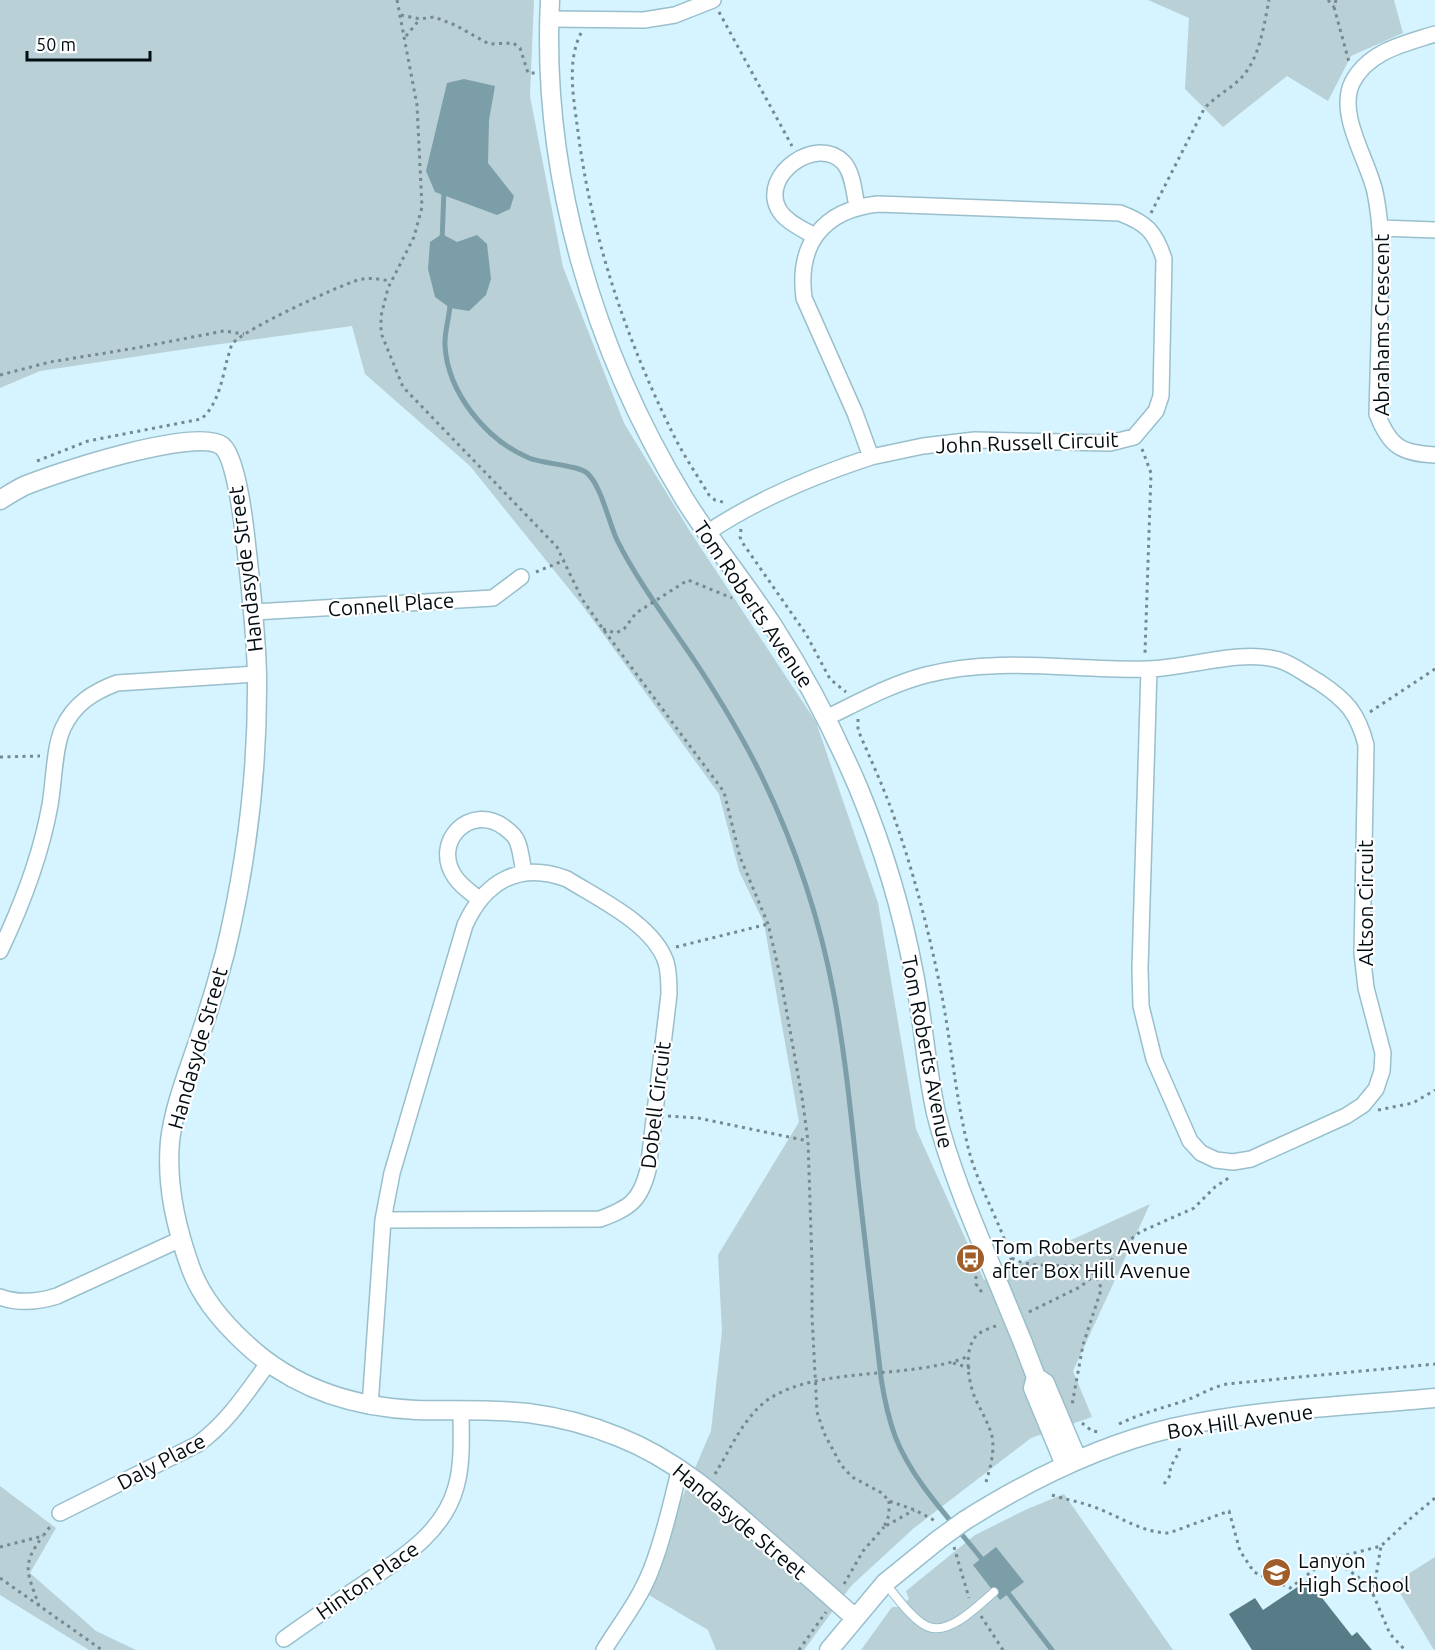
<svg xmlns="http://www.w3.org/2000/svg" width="1435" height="1650" viewBox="0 0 1435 1650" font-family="Ubuntu,sans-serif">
  <rect width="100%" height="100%" fill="#d5f4ff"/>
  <path fill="#b9d0d7" d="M0 0H534L530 96 563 267 624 423 691 533 816 722 878 903 916 1129 984 1280 1150 1204 1073 1371 1092 1417 1031 1438 914 1528 851 1586 804 1650H716L708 1630 642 1591 711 1431 722 1331 718 1255 799 1122 764 923 739 871 719 794 582 605 470 466 365 374 352 326 206 346 40 371 0 388Z
    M1148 0H1394L1403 33 1351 56 1328 101 1287 76 1223 127 1185 89 1189 18Z
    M0 1486 56 1528 30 1573 96 1631 136 1650H89L0 1595Z
    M1064 1494 1173 1650H861L892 1607H899L909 1599 906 1591 975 1535 1025 1510Z
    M1435 1557V1650H1434L1394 1583Z"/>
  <path fill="#7b9ea9" d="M464 79 495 86 489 120 488 163 514 196 510 209 497 215 435 192 426 171 447 83Z
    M442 234 457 242 477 235 487 244 491 279 486 295 469 311 450 308 435 297 428 269 430 242Z
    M996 1547 1024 1582 1000 1600 973 1565Z"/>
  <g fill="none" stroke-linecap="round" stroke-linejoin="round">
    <path stroke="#7b9ea9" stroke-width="5" d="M442 241 444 190
      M450 303C450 317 444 331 445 346 448 393 486 440 529 458 544 464 577 465 587 473 601 485 609 523 617 540 640 586 672 626 700 669 722 703 743 738 761 775 794 843 820 920 834 995 846 1059 852 1125 859 1189 866 1252 874 1315 881 1378 884 1397 888 1417 895 1436 913 1483 954 1523 985 1563
      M1005 1589 1052 1650"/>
  </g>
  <path fill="#587c87" d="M1308 1580 1352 1636 1357 1632 1372 1650H1252L1229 1614 1255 1598 1263 1610Z"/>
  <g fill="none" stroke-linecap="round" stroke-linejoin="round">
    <defs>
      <path id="service" d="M885 1583C896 1596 914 1622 929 1627 950 1635 980 1604 994 1592"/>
      <path id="minor" d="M549 19 644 20 675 15 713 0
        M1435 34C1404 44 1368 51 1352 83 1337 115 1368 160 1375 192 1383 230 1381 267 1380 305 1379 342 1378 378 1377 414 1390 447 1401 453 1435 455
        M1381 228 1435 230
        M814 236C803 229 784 221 778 208 761 174 817 135 843 162 853 172 854 193 857 206
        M707 533C757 499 813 476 871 457L855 413 804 298C797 244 823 210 878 204L1120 213C1146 223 1155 231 1164 259L1161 396 1156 411 1134 437 1110 443 975 440 923 446 871 457
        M254 612 493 598 521 577
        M826 718C859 702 891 684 926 675 999 656 1075 671 1148 669 1190 668 1239 649 1279 660 1293 664 1306 675 1319 682 1346 700 1358 713 1366 745L1362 953 1366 988 1383 1053 1382 1071 1376 1089 1363 1105 1346 1116 1251 1159 1233 1162 1216 1160 1201 1153 1190 1141 1154 1059 1141 1006 1140 968 1149 669
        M479 899C470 892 461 886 455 877 431 842 470 803 504 827 509 831 515 835 517 841 521 850 522 863 524 873
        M0 951C22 905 41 855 50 805 54 783 54 747 63 728 74 704 93 692 117 683L257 674
        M0 1297C19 1304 38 1302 57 1296L181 1239
        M370 1406 383 1220 600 1219C629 1208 640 1202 648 1170L669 994C669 983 669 972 666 962 653 924 599 899 567 879 520 861 485 881 465 925L392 1173 383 1220
        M60 1513 198 1444C228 1422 247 1392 269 1362
        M284 1639C309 1621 334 1604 359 1587 397 1561 443 1535 456 1487 463 1462 461 1436 461 1410
        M604 1650C620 1624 640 1599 651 1570 664 1538 671 1503 680 1468"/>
      <path id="tertiary" d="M550 0C541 175 594 351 685 500 712 543 745 583 773 626 806 677 834 731 858 787 883 847 902 910 914 974 923 1020 926 1067 936 1113 952 1177 979 1236 1004 1297
        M0 500C8 495 16 490 24 486 55 473 198 426 222 446 236 457 244 525 246 544 251 588 256 631 257 675 258 769 247 862 225 953 217 983 208 1013 198 1042 187 1075 174 1107 170 1141 166 1186 176 1228 191 1269 202 1299 223 1323 246 1344 293 1388 353 1407 416 1410 453 1411 491 1409 528 1413 559 1417 590 1425 619 1437 675 1459 719 1498 764 1538 794 1564 825 1591 855 1618
        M1023 1343 1036 1377 1045 1383 1077 1459
        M1036 1377 1033 1388 1065 1465
        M964 1521C1029 1480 1097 1446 1172 1428 1257 1409 1348 1406 1435 1398
        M829 1650 885 1583 938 1540"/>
    </defs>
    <use href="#service" stroke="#99bfcc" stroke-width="10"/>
    <use href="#minor" stroke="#99bfcc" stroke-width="18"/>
    <use href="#tertiary" stroke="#99bfcc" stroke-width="21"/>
    <path stroke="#748991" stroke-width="3" stroke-dasharray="3 4.5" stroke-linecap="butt" d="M397 0 417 105 422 207 414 237 388 288 381 316V333L403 387 557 547 582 599 603 629 724 792 740 857 768 924 780 975 802 1097 808 1141 812 1263V1316L817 1412 824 1433 841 1465 852 1477 882 1493 889 1501 915 1510 932 1519 936 1523
      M1328 0 1334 7
      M1336 0 1334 7 1349 62
      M719 12 792 146
      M401 15 420 19 434 17 455 25 489 44 513 43 520 48 528 73H535
      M581 33C566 63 574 100 578 132 592 239 626 339 674 436 684 456 697 475 709 495L715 500 726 503
      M406 36 420 19
      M1151 213 1204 109C1215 96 1231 89 1243 76 1260 56 1264 25 1269 0
      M0 375 50 362 136 348 224 331 244 334
      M1142 449 1151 473 1145 653
      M37 461 88 441 201 419C218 405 222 380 227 360 229 355 230 347 233 343 245 329 338 286 358 280 369 277 379 279 390 281
      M741 529 740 537 742 542 806 634 830 679 846 692
      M536 572 565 560
      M603 629 616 633 624 629 636 613 688 580 732 598
      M1370 712 1435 669
      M858 719V730C870 758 883 786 893 814 913 870 928 928 940 986 951 1040 955 1094 968 1147 979 1192 1007 1231 1015 1276
      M0 757 40 756
      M676 947 768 924
      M1378 1110 1413 1103 1435 1090
      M668 1116 698 1118 808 1141
      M1012 1258C1026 1268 1064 1265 1083 1266 1092 1270 1100 1280 1101 1290L1083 1345 1072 1405
      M976 1276V1284L983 1294
      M1029 1312 1080 1287 1106 1266 1131 1239 1140 1232 1194 1208 1215 1187 1230 1177
      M953 1363 970 1368
      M1082 1423 1092 1431 1099 1432
      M1119 1424C1141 1413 1163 1408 1187 1400 1200 1395 1212 1387 1227 1384L1435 1364
      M715 1474C728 1453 740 1426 758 1408 803 1363 909 1382 969 1356
      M986 1482C990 1468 995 1452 992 1436 988 1422 981 1411 975 1398 968 1381 963 1349 977 1335 983 1330 991 1328 998 1325
      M1164 1484 1171 1474 1170 1468 1178 1454 1181 1444
      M1052 1495C1064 1499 1076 1501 1088 1505 1115 1513 1140 1533 1169 1533L1229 1511 1240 1551 1254 1572 1290 1588 1327 1560 1381 1546 1411 1518 1435 1498
      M889 1501V1515L884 1527 914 1510
      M0 1547 43 1536 52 1524
      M954 1547 969 1598
      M1337 1556 1341 1565 1358 1577 1373 1594 1381 1546
      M0 1578 102 1650
      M844 1584 863 1551 884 1527
      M1373 1594 1390 1634 1405 1650
      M39 1606C28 1573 20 1566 43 1536
      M981 1616 1003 1650
      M799 1650 826 1612"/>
    <use href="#service" stroke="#fff" stroke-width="8"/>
    <use href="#minor" stroke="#fff" stroke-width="15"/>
    <use href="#tertiary" stroke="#fff" stroke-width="18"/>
    <defs>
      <path id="tertiary-bridge" d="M1004 1297 1023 1343
        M938 1540 964 1521"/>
    </defs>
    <use href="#tertiary-bridge" stroke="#99bfcc" stroke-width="21" stroke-linecap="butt"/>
    <use href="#tertiary-bridge" stroke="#fff" stroke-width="18"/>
  </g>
  <defs>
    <symbol id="bus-disc" viewBox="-11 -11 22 22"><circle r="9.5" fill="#9f5e2a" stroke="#fff"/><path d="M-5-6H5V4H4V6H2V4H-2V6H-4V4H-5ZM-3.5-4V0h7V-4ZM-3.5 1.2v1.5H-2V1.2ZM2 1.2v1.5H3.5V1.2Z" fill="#fff"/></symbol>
    <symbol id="school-disc" viewBox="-11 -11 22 22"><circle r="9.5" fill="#9f5e2a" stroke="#fff"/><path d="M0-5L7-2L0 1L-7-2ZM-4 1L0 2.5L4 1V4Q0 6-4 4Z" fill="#fff"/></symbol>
  </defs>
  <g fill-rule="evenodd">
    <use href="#bus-disc" x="954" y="1242" width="33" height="33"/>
    <use href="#school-disc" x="1260" y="1556" width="33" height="33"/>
  </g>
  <g text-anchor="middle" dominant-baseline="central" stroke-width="4.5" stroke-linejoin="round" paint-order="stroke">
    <g font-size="21" fill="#020d12" stroke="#fff">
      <text transform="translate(1381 325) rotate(-90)">Abrahams Crescent</text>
      <text transform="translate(1027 442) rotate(-2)">John Russell Circuit</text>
      <text transform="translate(245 569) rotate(-97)">Handasyde Street</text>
      <text transform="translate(391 604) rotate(-4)">Connell Place</text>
      <text transform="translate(754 604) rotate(56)">Tom Roberts Avenue</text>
      <text transform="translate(1365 903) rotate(-90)">Altson Circuit</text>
      <text transform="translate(197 1048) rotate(-74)">Handasyde Street</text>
      <text transform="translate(928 1052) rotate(79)">Tom Roberts Avenue</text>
      <text transform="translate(655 1105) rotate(-83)">Dobell Circuit</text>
      <text transform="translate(1240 1421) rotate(-8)">Box Hill Avenue</text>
      <text transform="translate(161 1461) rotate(-28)">Daly Place</text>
      <text transform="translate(740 1521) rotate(40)">Handasyde Street</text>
      <text transform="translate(367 1580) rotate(-35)">Hinton Place</text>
    </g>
    <g font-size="21" fill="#020d12" stroke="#fff" text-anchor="start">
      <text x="992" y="1246">Tom Roberts Avenue<tspan x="992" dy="24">after Box Hill Avenue</tspan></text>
      <text x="1298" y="1560">Lanyon<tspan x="1298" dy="24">High School</tspan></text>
    </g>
  </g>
  <path d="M27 51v9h123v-9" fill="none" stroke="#020d12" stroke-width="3"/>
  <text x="36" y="51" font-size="18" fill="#020d12" stroke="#ffffff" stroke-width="4.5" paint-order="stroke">50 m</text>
</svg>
